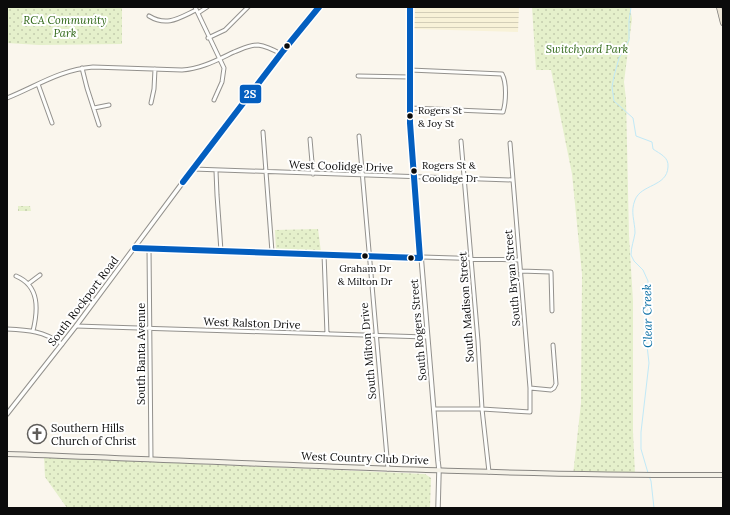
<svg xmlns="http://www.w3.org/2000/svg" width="730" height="515" viewBox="0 0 730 515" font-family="Lora,serif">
  <defs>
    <pattern id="farmland-rules" width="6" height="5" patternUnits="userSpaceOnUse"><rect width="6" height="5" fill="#f8f2d8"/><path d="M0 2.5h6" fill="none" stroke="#d3ceb8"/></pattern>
    <pattern id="grass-dots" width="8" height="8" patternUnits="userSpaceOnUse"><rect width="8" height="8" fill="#e5f0cb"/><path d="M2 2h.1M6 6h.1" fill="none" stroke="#c3ccad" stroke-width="1.8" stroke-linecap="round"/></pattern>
  </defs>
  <rect width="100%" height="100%" fill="#faf6ed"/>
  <path fill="url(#farmland-rules)" d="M415 7H519L518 32 414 29Z"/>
  <path fill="url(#grass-dots)" d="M7 7H122V44L39 45 7 43Z
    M532 7H630L632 19 624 82 626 99 629 236 633 301V432L635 474 573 475 581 403 582 274 572 174 551 70H536Z
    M18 206H30L31 211H18Z
    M318 229 321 252 276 250 275 230Z
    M44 457 425 474 431 478 430 508H67L45 477Z"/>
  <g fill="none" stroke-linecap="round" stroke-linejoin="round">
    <path stroke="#c1e9f7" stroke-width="1" d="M631 7 629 21V40L619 58 614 76 612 87 614 101 633 118 636 136 652 142 653 149C660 154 669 157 668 167 667 187 641 184 635 200 630 212 635 221 635 233 634 240 631 247 631 255L634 261 643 270 648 281 649 297 645 328 649 363 641 432V449L648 473
      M649 476 651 481 654 508"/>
    <defs>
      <path id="minor" d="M195 7 224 68 222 82 214 100
        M198 13 207 7
        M149 16C167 27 179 18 196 10
        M208 38 225 30 248 7
        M82 68 87 88 99 125
        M358 76 410 77
        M38 84 52 123
        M7 98C37 86 59 70 93 67L182 70C201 69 217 60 234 52 242 49 249 45 258 45 266 46 274 50 281 54
        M151 103 154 89 155 69
        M94 108 109 105
        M410 108 503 112C506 102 507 83 502 74L410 70
        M263 132 272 252
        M359 136 388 469
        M310 139 313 174
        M461 141 478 341 482 409 489 472
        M193 169 512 180
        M216 171 217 195 221 251
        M135 248 519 260
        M149 248 151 459
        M324 254 327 334
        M520 271 551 272 552 311
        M16 276C40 286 38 310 33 331
        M28 284 40 275
        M76 326 426 337
        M7 329C29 330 43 331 62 344
        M530 388 551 390 554 388 556 384 553 345
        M434 409H482L530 412V388L510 143"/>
      <path id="tertiary" d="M410 7V123L438 461 439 470 438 508
        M7 414 76 326 183 182 283 51 319 7"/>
      <path id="secondary" d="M7 454C246 462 484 476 723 475"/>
      <path id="primary" d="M719 7 723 23"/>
    </defs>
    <use href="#minor" stroke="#93918d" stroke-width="5"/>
    <use href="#tertiary" stroke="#93918d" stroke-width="5.5"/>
    <use href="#secondary" stroke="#898783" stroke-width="6"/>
    <use href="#primary" stroke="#807e7a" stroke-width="6"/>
    <use href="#minor" stroke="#fefefc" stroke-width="3"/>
    <use href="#tertiary" stroke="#fefefc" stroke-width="3.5"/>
    <use href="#secondary" stroke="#f4f1e7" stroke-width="4"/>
    <use href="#primary" stroke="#ece5d6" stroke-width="4.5"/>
    <defs>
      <path id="bus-1" d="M183 182 283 51 319 7
        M135 248 420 258 410 123V7"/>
    </defs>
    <use href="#bus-1" stroke="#fff" stroke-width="9"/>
    <use href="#bus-1" stroke="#035ebf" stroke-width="6"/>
  </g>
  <defs>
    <symbol id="church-ring" viewBox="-11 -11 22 22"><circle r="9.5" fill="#fff" stroke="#5f5d5a" stroke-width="1.5"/><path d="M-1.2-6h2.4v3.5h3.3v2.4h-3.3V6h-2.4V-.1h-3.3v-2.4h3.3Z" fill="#5f5d5a"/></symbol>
  </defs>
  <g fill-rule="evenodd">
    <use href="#church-ring" x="26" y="423" width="22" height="22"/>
  </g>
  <g fill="#0b0b0b" stroke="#fff" stroke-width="1.5">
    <circle cx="287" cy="46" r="3.5"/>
    <circle cx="410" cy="116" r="3.5"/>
    <circle cx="414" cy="171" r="3.5"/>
    <circle cx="365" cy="256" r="3.5"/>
    <circle cx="411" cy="258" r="3.5"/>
  </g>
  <g text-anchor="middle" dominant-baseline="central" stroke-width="4" stroke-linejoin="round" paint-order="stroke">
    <g font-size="10" fill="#0b0b0b" stroke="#fff" text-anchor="start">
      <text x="418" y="110">Rogers St<tspan x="418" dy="13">&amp; Joy St</tspan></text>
      <text x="422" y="165">Rogers St &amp;<tspan x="422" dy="13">Coolidge Dr</tspan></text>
      <text x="365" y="268" text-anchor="middle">Graham Dr<tspan x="365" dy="13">&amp; Milton Dr</tspan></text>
    </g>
    <g font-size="11" font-style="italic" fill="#2f6717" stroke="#fff">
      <text x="65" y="20">RCA Community<tspan x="65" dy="13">Park</tspan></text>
      <text x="587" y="49">Switchyard Park</text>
    </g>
    <g font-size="11" fill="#0b0b0b" stroke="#fff">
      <text transform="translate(341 166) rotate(2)">West Coolidge Drive</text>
      <text transform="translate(512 278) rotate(-95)">South Bryan Street</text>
      <text transform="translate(83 301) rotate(-53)">South Rockport Road</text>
      <text transform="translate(466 307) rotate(-94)">South Madison Street</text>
      <text transform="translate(252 323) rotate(2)">West Ralston Drive</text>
      <text transform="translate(418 330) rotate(-95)">South Rogers Street</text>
      <text transform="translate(368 351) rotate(-95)">South Milton Drive</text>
      <text transform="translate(141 354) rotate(-90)">South Banta Avenue</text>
      <text transform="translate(365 458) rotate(2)">West Country Club Drive</text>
    </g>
    <g font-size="11" fill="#0b0b0b" stroke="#fff" text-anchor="start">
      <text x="51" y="428">Southern Hills<tspan x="51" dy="13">Church of Christ</tspan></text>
    </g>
    <g font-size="12" font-style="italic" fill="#0b70a5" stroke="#fff">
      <text transform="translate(647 316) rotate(-91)">Clear Creek</text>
    </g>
  </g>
  <rect stroke="#fff" stroke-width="1.5" x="239" y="84" width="23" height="20" rx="4" fill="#035ebf"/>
  <g font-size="11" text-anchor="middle" font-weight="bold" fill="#fff">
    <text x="250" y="98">2S</text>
  </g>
  <rect width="730" height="515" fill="none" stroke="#0b0b0b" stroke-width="16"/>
</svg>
